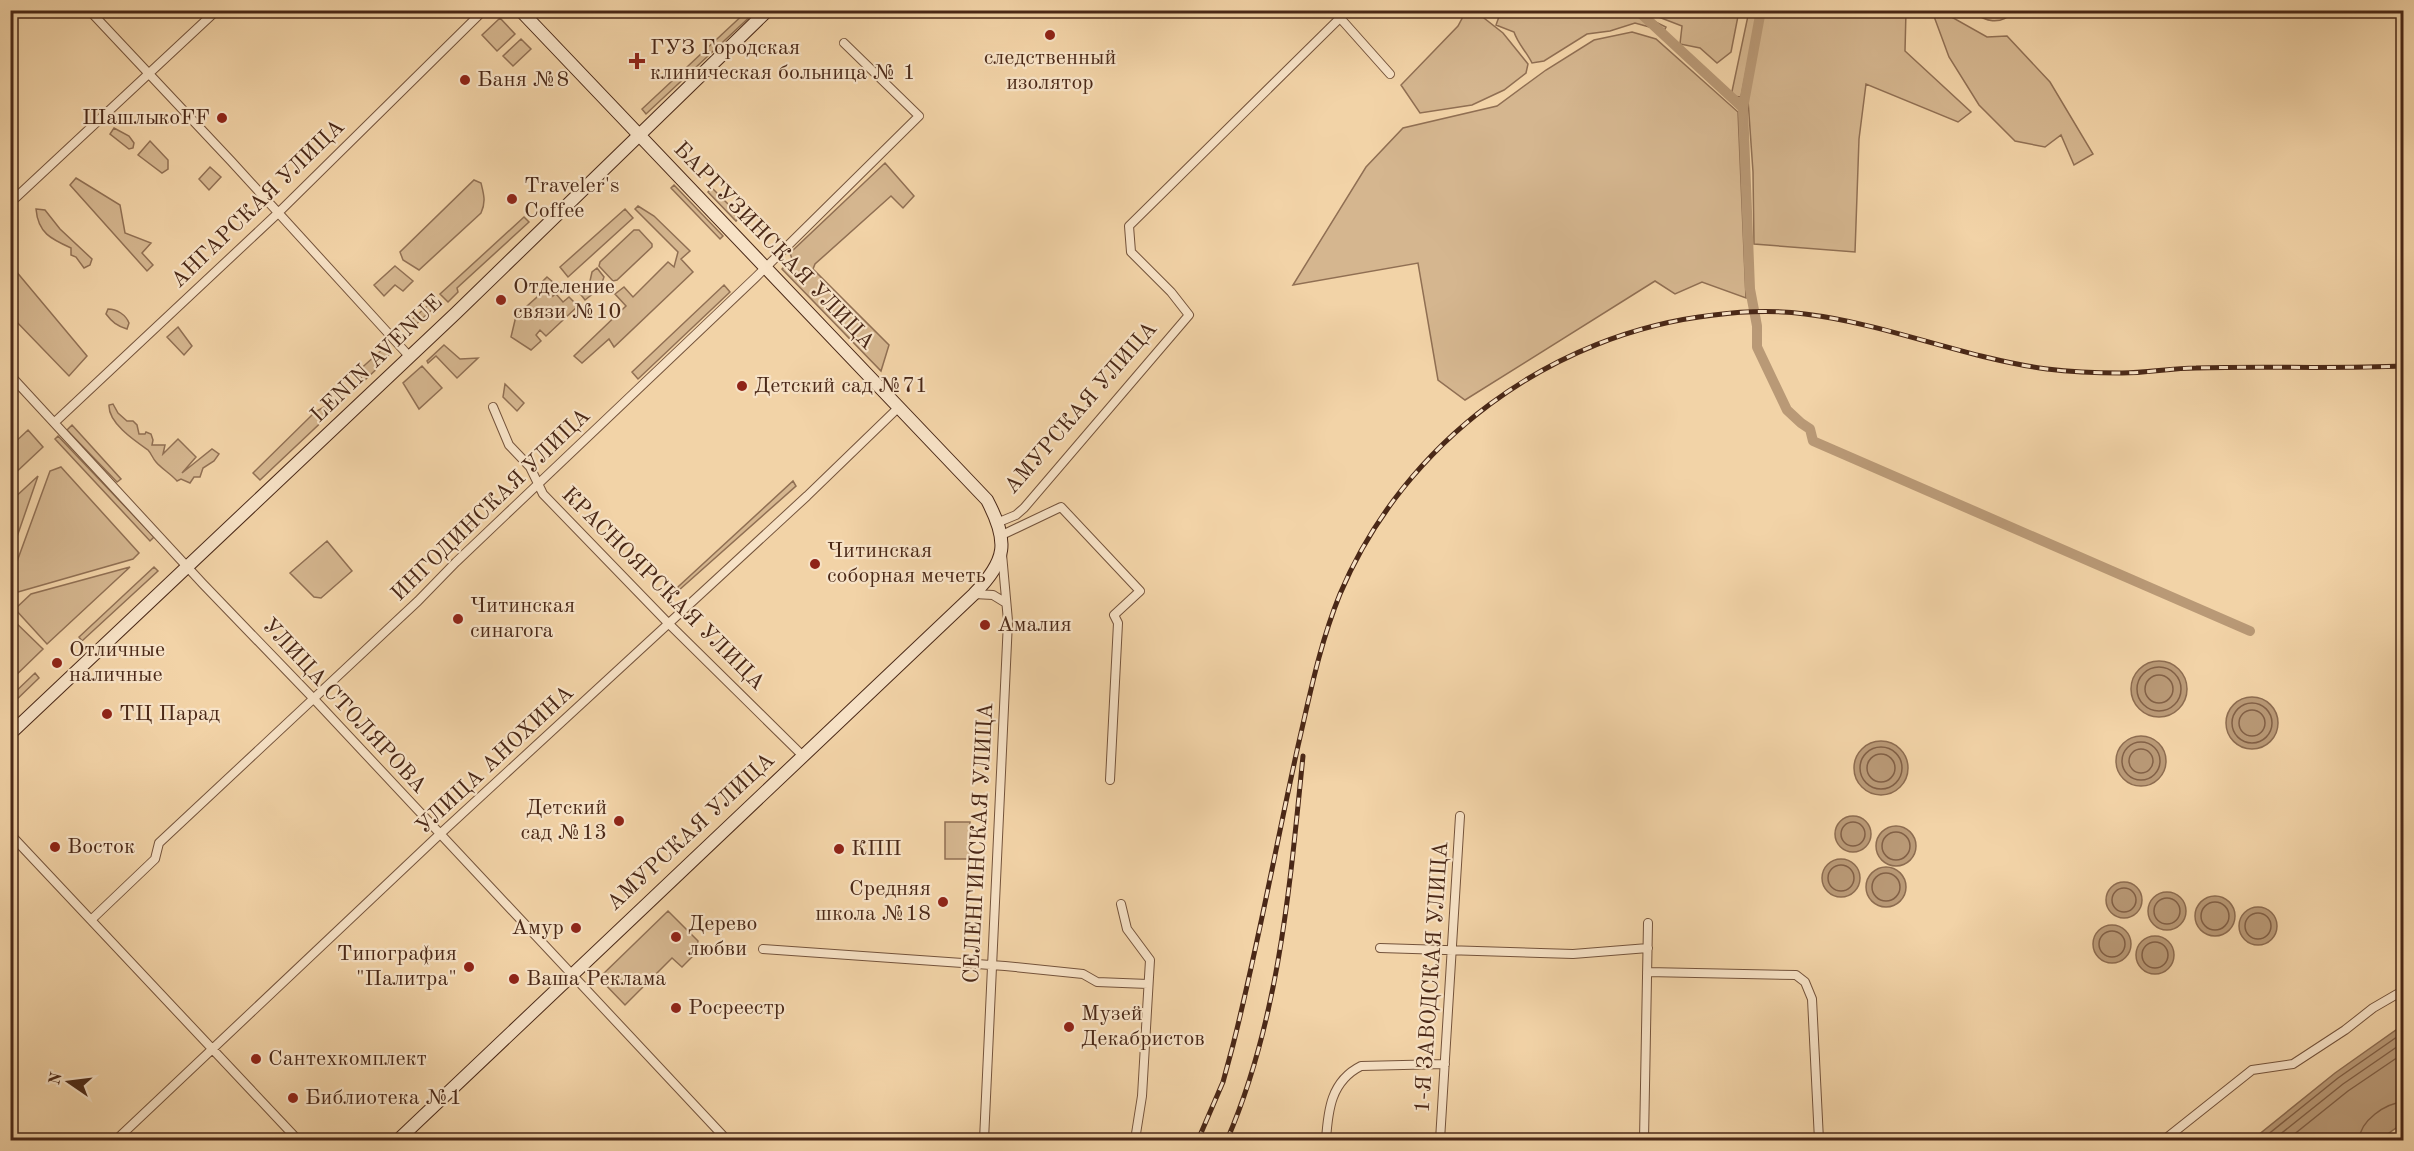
<svg xmlns="http://www.w3.org/2000/svg" width="2414" height="1151" viewBox="0 0 2414 1151" font-family="'Old Standard TT',serif">
  <rect width="100%" height="100%" fill="#f2d3a7"/>
  <filter id="stains"><feTurbulence type="fractalNoise" baseFrequency=".00333" numOctaves="4"/><feColorMatrix values="0 0 0 0 .2 0 0 0 0 .09 0 0 0 0 .02 0 0 0 .5 -.17"/></filter>
  <radialGradient id="worn" r=".72"><stop offset=".6" stop-color="#630" stop-opacity="0"/><stop offset="1" stop-color="#630" stop-opacity=".3"/></radialGradient>
  <path fill="#d5b68f" stroke="#906f53" stroke-width="1.5" d="M748 10 756 11 646 114 642 109Z
    M1765 10 1906 11 1905 51 1971 112 1958 122 1866 84 1859 139 1855 252 1754 244 1753 172 1748 100 1752 66Z
    M1466 11H1481L1484 18 1503 33 1528 64 1526 73 1504 90 1472 105 1420 113 1401 85 1458 26Z
    M1633 11 1666 27 1664 31 1635 23 1610 31 1587 34 1544 61 1532 63C1526 51 1518 44 1514 32L1496 25 1501 11Z
    M1643 11H1739L1731 52 1717 63 1700 48 1680 44 1682 26Z
    M1749 11H1758L1741 97 1731 96Z
    M1932 11H1941L1987 37 2007 36 2050 82 2093 154 2074 165 2061 135 2045 147 2015 141 1979 105 1949 57Z
    M1970 11H2015C1999 27 1986 21 1970 11Z
    M500 18 515 34 497 51 482 35Z
    M1632 32 1656 39 1738 112 1746 298 1702 282 1675 294 1655 281 1465 400 1438 380 1418 263 1293 285 1366 167 1403 128 1497 106 1546 70 1594 40Z
    M521 39 531 49 513 66 503 56Z
    M114 128 129 136 134 143 133 148 129 149 110 134Z
    M150 141 168 160V169L162 173 138 155Z
    M885 163 914 196 903 208 891 196 815 264 813 269 889 345 881 371 782 269 792 259 790 253Z
    M210 167 221 177 209 190 199 179Z
    M76 178 120 205 125 233 151 243 142 253 153 265 147 271 70 185Z
    M474 180 481 183C484 195 486 202 481 213L419 270 403 260 400 252Z
    M674 185 723 236 720 239 671 188Z
    M712 188 740 216 736 221 708 192Z
    M638 206 654 216 690 251 681 259 693 272 614 347 609 339 582 363 574 356 626 306 615 294 624 287 633 297 668 262 674 267 678 252 635 209Z
    M36 209 45 210 60 229 92 259 90 265 84 268 76 257 71 255V248C51 239 38 233 36 209Z
    M625 209 633 218 568 277 560 267Z
    M524 217 529 222 457 288 458 292 448 302 440 294Z
    M634 230H639L652 244V247L617 280 613 281 599 266 600 262Z
    M10 264 87 356 69 376 11 316Z
    M395 266 413 281 403 291 395 285 384 296 374 285Z
    M597 268 604 277 600 288 585 300 578 291 590 281 592 272Z
    M547 277 554 283 553 296 556 294 563 302 569 297 578 306 546 336 540 330 536 335 541 341 531 350 511 337 516 316 547 288 543 281Z
    M724 285 730 292 638 379 632 372Z
    M433 301 437 305 412 328 408 323Z
    M108 309C117 309 126 315 129 323L127 329C117 326 112 322 106 314Z
    M178 327 192 346 184 355 167 337Z
    M444 345 460 359 478 358 457 378 436 356 428 363 427 361Z
    M385 347 390 352 387 359 364 381 357 372Z
    M422 366 442 388 419 409 403 383Z
    M505 384 524 403 517 411 503 397Z
    M113 404 118 413 127 421H133L137 425 139 434H145L146 432 151 434 153 440 152 445H165L163 454 178 439 196 457 182 473 212 449 219 454 214 461 203 468 200 477H194L190 483 181 479 177 481C171 474 162 469 156 462 153 459 151 453 148 450 135 441 108 423 109 405Z
    M324 407 331 413 260 480 253 473 315 412Z
    M72 425 121 479 117 482 67 430Z
    M28 430 43 447 11 477V446Z
    M58 436 154 537 150 541 55 439Z
    M61 467 139 553 133 559 11 594V578L50 471Z
    M38 476 11 554V501Z
    M793 481 796 486 669 599 667 597Z
    M327 541 352 571 321 598 314 597 290 573Z
    M130 567 47 644 15 609 31 594Z
    M154 567 158 571 82 641 79 637Z
    M11 618 43 649 11 680Z
    M35 673 39 678 11 705V696Z
    M945 822H970L969 859H945Z
    M668 911 698 941 696 953 682 967 672 958 625 1005 599 978Z"/>
  <path fill="#b99976" stroke="#8d6c50" stroke-width="1.5" d="M2131 689a28 28 0 1 1 56 0a28 28 0 1 1-56 0Z
    M2226 723a26 26 0 1 1 52 0a26 26 0 1 1-52 0Z
    M2116 761a25 25 0 1 1 50 0a25 25 0 1 1-50 0Z
    M1854 768a27 27 0 1 1 54 0a27 27 0 1 1-54 0Z
    M1835 834a18 18 0 1 1 36 0a18 18 0 1 1-36 0Z
    M1876 846a20 20 0 1 1 40 0a20 20 0 1 1-40 0Z
    M1822 878a19 19 0 1 1 38 0a19 19 0 1 1-38 0Z
    M1866 887a20 20 0 1 1 40 0a20 20 0 1 1-40 0Z
    M2106 900a18 18 0 1 1 36 0a18 18 0 1 1-36 0Z
    M2148 911a19 19 0 1 1 38 0a19 19 0 1 1-38 0Z
    M2195 916a20 20 0 1 1 40 0a20 20 0 1 1-40 0Z
    M2239 926a19 19 0 1 1 38 0a19 19 0 1 1-38 0Z
    M2093 944a19 19 0 1 1 38 0a19 19 0 1 1-38 0Z
    M2136 955a19 19 0 1 1 38 0a19 19 0 1 1-38 0Z
    M2403 1025V1123L2379 1140H2252L2335 1073Z"/>
  <g fill="none" stroke-linecap="round" stroke-linejoin="round">
    <path stroke="#826046" stroke-width="1.5" d="M2137 689a22 22 0 1 1 44 0a22 22 0 1 1-44 0Z
      M2145 689a14 14 0 1 1 28 0a14 14 0 1 1-28 0Z
      M2232 723a20 20 0 1 1 40 0a20 20 0 1 1-40 0Z
      M2239 723a13 13 0 1 1 26 0a13 13 0 1 1-26 0Z
      M2122 761a19 19 0 1 1 38 0a19 19 0 1 1-38 0Z
      M1860 768a21 21 0 1 1 42 0a21 21 0 1 1-42 0Z
      M2129 761a12 12 0 1 1 24 0a12 12 0 1 1-24 0Z
      M1867 768a14 14 0 1 1 28 0a14 14 0 1 1-28 0Z
      M1841 834a12 12 0 1 1 24 0a12 12 0 1 1-24 0Z
      M1882 846a14 14 0 1 1 28 0a14 14 0 1 1-28 0Z
      M1828 878a13 13 0 1 1 26 0a13 13 0 1 1-26 0Z
      M1872 887a14 14 0 1 1 28 0a14 14 0 1 1-28 0Z
      M2112 900a12 12 0 1 1 24 0a12 12 0 1 1-24 0Z
      M2154 911a13 13 0 1 1 26 0a13 13 0 1 1-26 0Z
      M2201 916a14 14 0 1 1 28 0a14 14 0 1 1-28 0Z
      M2245 926a13 13 0 1 1 26 0a13 13 0 1 1-26 0Z
      M2099 944a13 13 0 1 1 26 0a13 13 0 1 1-26 0Z
      M2142 955a13 13 0 1 1 26 0a13 13 0 1 1-26 0Z
      M2261 1140 2338 1078 2404 1032
      M2273 1140 2343 1084 2404 1042
      M2287 1140 2348 1091 2404 1053
      M2359 1140C2360 1121 2385 1103 2404 1102"/>
    <path stroke="#b99976" stroke-width="10" d="M1637 10 1743 108
      M1761 10 1743 108 1750 289 1757 326V347L1787 410 1801 423 1810 429 1813 441 2250 631"/>
    <defs>
      <path id="street" d="M89 10 231 161 409 356
        M1333 10 1390 74
        M10 203 217 10
        M10 375 203 584 313 698 727 1140
        M493 407 509 445 530 467 543 494 668 623 803 756
        M55 422 277 214 484 10
        M999 522 1016 515 1024 508 1189 315 1171 292 1131 252 1129 226 1340 18
        M1002 535 1061 507 1140 591 1114 615 1118 623 1110 780
        M974 594 993 595 1006 603
        M10 834 298 1140
        M1121 904 1127 929 1150 960 1142 1096 1135 1140
        M91 920 155 859 159 843 418 601 456 562 756 277 919 116 844 43
        M1380 948 1573 954 1648 948
        M763 949 1005 966 1083 974 1097 982 1148 984
        M1647 972 1796 975 1805 982 1812 999 1819 1140
        M116 1140 440 834 807 496 899 407
        M984 1140 1008 621 1002 554
        M1326 1140C1328 1110 1331 1081 1361 1066L1445 1064
        M1440 1140 1460 816
        M1644 1140 1648 923
        M2164 1140 2252 1070 2293 1064 2345 1030 2373 1008 2404 990"/>
      <path id="secondary" d="M10 734 456 313 768 10
        M398 1140 974 594C1007 560 1009 542 987 500L520 10"/>
    </defs>
    <use href="#street" stroke="#74533b" stroke-width="10"/>
    <use href="#secondary" stroke="#4a2817" stroke-width="14"/>
    <use href="#street" stroke="#f7e2c6" stroke-width="8"/>
    <use href="#secondary" stroke="#f7e2c6" stroke-width="12"/>
    <defs>
      <path id="rail" d="M1198 1140 1223 1082 1233 1045C1258 946 1276 845 1298 746 1310 694 1320 643 1340 594 1404 442 1551 333 1714 315 1745 311 1774 310 1805 314 1887 324 1965 358 2047 369 2071 372 2098 373 2122 373 2147 373 2171 368 2196 368 2265 366 2334 369 2404 366
        M1227 1140C1279 1020 1290 885 1303 756"/>
    </defs>
    <use href="#rail" stroke="#4a2817" stroke-width="5"/>
    <use href="#rail" stroke="#f7e2c6" stroke-width="3" stroke-dasharray="9" stroke-linecap="butt"/>
  </g>
  <g fill="#8f2418" stroke="#f7e2c6" stroke-width="2">
    <circle cx="1050" cy="35" r="6"/>
    <path d="M634 52h6v6h6v6h-6v6h-6v-6h-6v-6h6z"/>
    <circle cx="465" cy="80" r="6"/>
    <circle cx="222" cy="118" r="6"/>
    <circle cx="512" cy="199" r="6"/>
    <circle cx="501" cy="300" r="6"/>
    <circle cx="742" cy="386" r="6"/>
    <circle cx="815" cy="564" r="6"/>
    <circle cx="458" cy="619" r="6"/>
    <circle cx="985" cy="625" r="6"/>
    <circle cx="57" cy="663" r="6"/>
    <circle cx="107" cy="714" r="6"/>
    <circle cx="619" cy="821" r="6"/>
    <circle cx="55" cy="847" r="6"/>
    <circle cx="839" cy="849" r="6"/>
    <circle cx="943" cy="902" r="6"/>
    <circle cx="576" cy="928" r="6"/>
    <circle cx="676" cy="937" r="6"/>
    <circle cx="469" cy="967" r="6"/>
    <circle cx="514" cy="979" r="6"/>
    <circle cx="676" cy="1008" r="6"/>
    <circle cx="1069" cy="1027" r="6"/>
    <circle cx="256" cy="1059" r="6"/>
    <circle cx="293" cy="1098" r="6"/>
  </g>
  <g text-anchor="middle" dominant-baseline="central" stroke-width="4.5" stroke-linejoin="round" paint-order="stroke">
    <g font-size="22" fill="#4a2817" stroke="#f7e2c6" text-anchor="start">
      <text x="650" y="48">ГУЗ Городская<tspan x="650" dy="25">клиническая больница № 1</tspan></text>
      <text x="1050" y="58" text-anchor="middle">следственный<tspan x="1050" dy="25">изолятор</tspan></text>
      <text x="477" y="80">Баня №8</text>
      <text x="210" y="118" text-anchor="end">ШашлыкоFF</text>
      <text x="524" y="186">Traveler's<tspan x="524" dy="25">Coffee</tspan></text>
      <text x="513" y="287">Отделение<tspan x="513" dy="25">связи №10</tspan></text>
      <text x="754" y="386">Детский сад №71</text>
      <text x="827" y="551">Читинская<tspan x="827" dy="25">соборная мечеть</tspan></text>
      <text x="470" y="606">Читинская<tspan x="470" dy="25">синагога</tspan></text>
      <text x="997" y="625">Амалия</text>
      <text x="69" y="650">Отличные<tspan x="69" dy="25">наличные</tspan></text>
      <text x="119" y="714">ТЦ Парад</text>
      <text x="607" y="808" text-anchor="end">Детский<tspan x="607" dy="25">сад №13</tspan></text>
      <text x="67" y="847">Восток</text>
      <text x="851" y="849">КПП</text>
      <text x="931" y="889" text-anchor="end">Средняя<tspan x="931" dy="25">школа №18</tspan></text>
      <text x="688" y="924">Дерево<tspan x="688" dy="25">любви</tspan></text>
      <text x="564" y="928" text-anchor="end">Амур</text>
      <text x="457" y="954" text-anchor="end">Типография<tspan x="457" dy="25">"Палитра"</tspan></text>
      <text x="526" y="979">Ваша Реклама</text>
      <text x="688" y="1008">Росреестр</text>
      <text x="1081" y="1014">Музей<tspan x="1081" dy="25">Декабристов</tspan></text>
      <text x="268" y="1059">Сантехкомплект</text>
      <text x="305" y="1098">Библиотека №1</text>
    </g>
    <g font-size="22" fill="#4a2817" stroke="#f7e2c6">
      <text transform="translate(258 204) rotate(-44)">АНГАРСКАЯ УЛИЦА</text>
      <text transform="translate(774 246) rotate(46)">БАРГУЗИНСКАЯ УЛИЦА</text>
      <text transform="translate(377 359) rotate(-44)">LENIN AVENUE</text>
      <text transform="translate(1081 408) rotate(-49)">АМУРСКАЯ УЛИЦА</text>
      <text transform="translate(491 505) rotate(-44)">ИНГОДИНСКАЯ УЛИЦА</text>
      <text transform="translate(663 589) rotate(45)">КРАСНОЯРСКАЯ УЛИЦА</text>
      <text transform="translate(344 706) rotate(47)">УЛИЦА СТОЛЯРОВА</text>
      <text transform="translate(495 760) rotate(-43)">УЛИЦА АНОХИНА</text>
      <text transform="translate(691 832) rotate(-43)">АМУРСКАЯ УЛИЦА</text>
      <text transform="translate(979 843) rotate(-87)">СЕЛЕНГИНСКАЯ УЛИЦА</text>
      <text transform="translate(1432 977) rotate(-86)">1-Я ЗАВОДСКАЯ УЛИЦА</text>
    </g>
  </g>
  <rect width="2414" height="1151" fill="none" stroke="#f2d3a7" stroke-width="36"/>
  <rect x="12" y="12" width="2390" height="1127" fill="none" stroke="#4a2817" stroke-width="3"/>
  <rect x="18" y="18" width="2378" height="1115" fill="none" stroke="#4a2817" stroke-width="1.5"/>
  <g transform="translate(69 1082) rotate(284)" stroke="#f7e2c6" stroke-width="4.5" paint-order="stroke">
  <path d="M0-4.5L10 22L0 15L-10 22Z" fill="#4a2817"/>
  <text y="-9" font-size="16" font-weight="bold" text-anchor="middle" fill="#4a2817">N</text>
  </g>
  <rect width="100%" height="100%" filter="url(#stains)"/>
  <rect width="100%" height="100%" fill="url(#worn)"/>
</svg>
